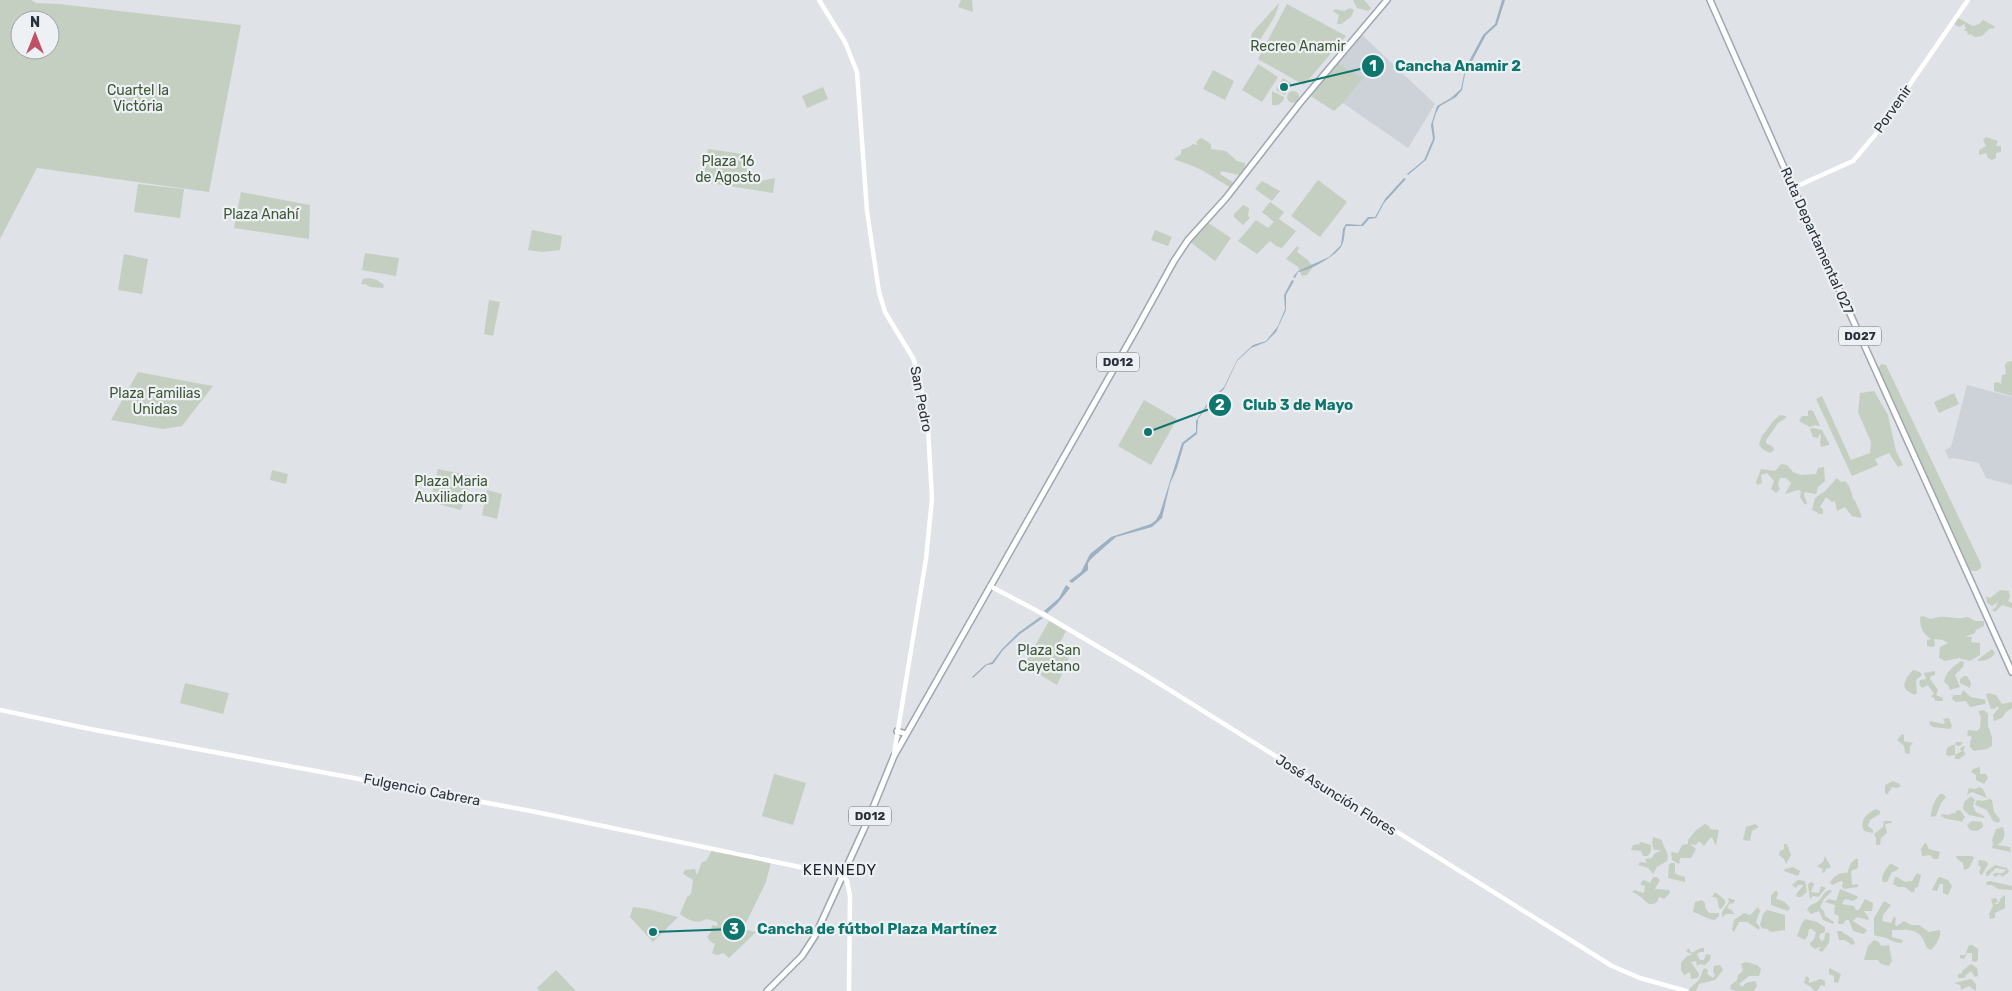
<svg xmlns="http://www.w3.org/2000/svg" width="2012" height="991" viewBox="0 0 2012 991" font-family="Rubik,sans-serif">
  <rect width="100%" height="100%" fill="#dfe2e6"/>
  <path fill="#cdd1d8" d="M1360 33 1435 104 1408 148 1343 103 1364 78 1337 63Z
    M1967 385 2012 397V485L1986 478 1979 463 1954 458 1949 459 1945 450 1951 447Z"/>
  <path fill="#c5cfc1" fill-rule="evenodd" d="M0 0H31L36 3 59 4 241 25 209 192 37 168 0 239ZM20 20H50V50H20Z
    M961 0H972L973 12 958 7Z
    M1353 0H1364L1371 8 1368 11 1357 8Z
    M1279 3C1277 18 1264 31 1258 44L1250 41 1252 33Z
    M1287 4 1346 36 1304 85 1258 59Z
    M1350 8 1354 10 1351 17 1341 24H1337L1339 15 1333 11 1335 9 1344 11Z
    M1958 18 1973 26 1979 24 1983 20 1994 26 1995 28 1989 29 1982 36 1975 37 1970 34 1968 35 1967 31H1964L1966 28 1964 24 1959 27 1954 24Z
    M1337 63 1364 78 1343 103 1334 111 1309 95Z
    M1258 64 1278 77 1262 102 1242 90Z
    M1213 70 1234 81 1225 100 1203 89Z
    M1283 78 1291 83 1285 95 1276 90Z
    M823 87 828 99 807 108 802 96Z
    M1287 97a6 6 0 1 1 12 0a6 6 0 1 1-12 0Z
    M1272 91 1284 97 1283 101 1278 105H1272Z
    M1986 137 1998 141 1996 146H2001V152L1996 153V158L1992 160 1988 158 1986 153 1979 155V150L1986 146 1983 140Z
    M1202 138 1211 144V149L1226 151 1237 161 1245 163V167L1239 175 1221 171 1220 174 1234 183 1230 187C1221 182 1213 177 1205 172 1198 167 1183 163 1174 159L1181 154V150L1191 146 1192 144 1198 145 1196 142 1199 139Z
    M708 149 742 154 751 183 775 178 773 193 703 182Z
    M1318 180 1347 202 1320 237 1291 216Z
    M1262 181 1280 191 1272 201 1255 189Z
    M138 184 184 189 180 218 134 212Z
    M241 192 310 205 309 239 234 228Z
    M1270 202 1284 212 1279 219 1296 231 1282 248 1276 246 1270 241 1257 254 1238 241 1256 220 1268 228 1274 222 1262 212Z
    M1243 205 1249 208 1248 216 1250 218 1243 225 1234 217V214Z
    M1207 222 1231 238 1215 261 1190 242Z
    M532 230 562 236 560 250 543 252 528 250Z
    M1155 230 1172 237 1168 246 1151 240Z
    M1297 246 1299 248 1297 252 1308 260 1313 267 1307 275 1302 276 1298 267 1286 259Z
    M365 253 399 258 396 276 362 270Z
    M124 254 148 259 142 294 118 290Z
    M369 278 377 280 384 285 383 288 370 287 365 284H361L363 279Z
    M489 300 500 302 493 336 484 334Z
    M2012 361V396L1994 391V383L1998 382 2001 384 2002 375 2006 374 2005 365 2007 362Z
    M1881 364 1886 365 1981 564V568L1977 571H1971L1968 565 1878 369Z
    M138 372 213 386 182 426 163 429 111 420Z
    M1874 391 1888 415 1896 451 1903 465 1898 467 1889 453 1875 459 1878 465 1852 476 1816 399 1822 396 1851 460 1870 453 1871 442 1858 412 1860 393Z
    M1954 393 1959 404 1939 413 1934 402Z
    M1144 400 1177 419 1151 465 1118 446Z
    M1811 410 1813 411 1820 426 1815 425 1810 427 1799 421 1802 416H1808V411Z
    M1780 415 1786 416V418L1778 423 1766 440V443L1773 447 1774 450 1770 453 1762 449 1759 444 1762 436 1774 420Z
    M1813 428 1822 430 1829 443V445L1821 447 1820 442 1821 436 1820 434 1818 438 1813 437 1810 429Z
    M1781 464 1787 465 1793 472 1801 475 1816 474 1818 468 1824 467 1825 481 1818 487 1816 494 1805 492 1804 495 1807 503 1805 505 1800 497 1801 491 1798 490 1785 494 1791 483 1786 478H1780L1778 484 1780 489 1776 493 1771 489 1774 481 1767 473 1761 475 1762 483 1757 485 1756 482 1761 469 1775 471Z
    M438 469 472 476 461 510 430 502Z
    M272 470 288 474 286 484 270 480Z
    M1837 478 1841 482 1845 481C1850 486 1852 493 1853 499L1856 502C1857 508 1862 512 1861 518L1852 516 1845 507 1837 511 1835 501 1832 502 1826 497 1820 507 1823 509V514H1819L1817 512 1812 510 1815 498 1825 491Z
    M487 490 502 494 497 519 482 515Z
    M2000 590 2009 591 2010 597 2008 601 2012 603V608L2002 605 1995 612 1992 610 1996 607 1998 602 1992 606 1987 603 1986 596 1990 598Z
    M1923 616 1931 619C1945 613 1955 621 1968 617L1975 621H1984V626L1976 630 1975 633 1965 637H1972L1971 642 1980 643V655L1970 661 1959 658 1945 661 1939 658 1940 647 1948 643 1943 640 1934 639 1935 645 1933 647 1927 646V640L1931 639C1922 633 1920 627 1920 617Z
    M1049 621 1066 631 1060 643 1071 653 1057 685 1024 665Z
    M1992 649 1995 653C1993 658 1982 663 1977 660Z
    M1961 661 1964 662 1963 667 1955 675 1960 687 1950 690 1948 685 1944 682C1945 672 1954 666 1961 661Z
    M1913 670 1920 672 1922 675 1916 680 1917 693 1914 695 1906 690 1904 685 1907 677Z
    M1935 671V675L1931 676 1930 679 1938 690 1936 695 1943 698V701H1935V699L1931 696 1934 694 1928 685 1922 688 1919 684 1920 680 1926 679 1924 673Z
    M1964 676H1967L1971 683 1970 688 1960 683V679Z
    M185 683 229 693 223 714 180 703Z
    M1963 690 1971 697 1986 700 1985 704 1970 707 1966 701 1956 702 1952 699 1953 695H1961Z
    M1988 693 1996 695 2002 704 2012 702V708L2006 712 2002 718 1994 721 1993 715 1999 708 1997 706 1996 708 1991 709 1986 695Z
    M1984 710 1988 714V726L1992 737V746L1987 749 1974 751 1970 747V742L1972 737 1967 735 1968 730 1977 731 1980 728 1981 717 1978 711Z
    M1949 718 1952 726 1950 729 1933 727 1929 724 1930 721 1944 724 1945 723 1943 719Z
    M1902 734 1904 735V741L1913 743 1910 746V754L1905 753 1904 746 1897 740Z
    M1956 742H1963L1960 746 1955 745V755L1962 751 1960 750 1961 747 1965 746 1963 751 1966 754 1959 759H1955V755L1948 756 1946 754 1947 748 1952 745H1955Z
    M1980 767V774H1986L1988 778 1984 784 1976 780V775L1971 772 1973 769Z
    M774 774 806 783 793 825 762 816Z
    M1893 781 1900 784V787L1896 788 1892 787 1887 795 1885 793V785Z
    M1979 787 1983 789 1987 798 1972 792 1967 795 1969 788 1975 789Z
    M1940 794H1943L1946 797 1941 803 1936 816 1931 817C1930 812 1935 798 1940 794Z
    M1971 796 1975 800 1973 806 1976 812 1984 816V818L1969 815 1963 809 1964 802Z
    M1989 799 1992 800 1994 812 2000 819 1999 823 1993 821 1987 810 1975 805 1977 800 1983 801Z
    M1876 809 1880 811V814L1870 820 1868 826 1873 830V833L1864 831C1859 820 1867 813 1876 809Z
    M1960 810 1965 817 1962 822C1955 819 1947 821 1941 816L1942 814 1948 815 1953 813 1955 814 1956 811Z
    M1884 821H1891L1892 823 1885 824 1887 833 1881 838 1880 845H1876V838L1874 834 1883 827Z
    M1972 821 1982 822 1983 827 1977 831 1970 830 1967 825Z
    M1705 824 1709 826 1710 829 1719 830 1716 846 1712 837 1709 839 1704 846 1699 841 1696 845 1690 844 1696 849 1691 858H1680L1679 864 1672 860 1671 852 1678 853 1682 845 1688 844V840L1696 830Z
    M1755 824 1759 827 1752 831 1750 841 1743 840 1746 827Z
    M2003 827C2006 835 2004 842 1997 845L2010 847 2011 852 1992 848 1993 844 1992 840 1996 829Z
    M1653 837 1662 840C1663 849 1670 851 1667 861L1657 867 1653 874 1648 868 1638 865 1640 862 1647 863 1645 859 1652 858 1654 854 1661 850H1654L1652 843Z
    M1641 842 1651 845V851L1648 856H1643L1641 851 1631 850 1633 845 1639 844Z
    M1926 843 1929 849 1940 852 1938 859H1934L1930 855 1922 856 1921 849 1924 844Z
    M1784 844H1787L1791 855 1786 864 1784 859 1779 855 1780 851 1784 849Z
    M721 849 746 853 745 858C754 855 759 855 769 859L771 862 766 882 743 929 756 932 729 958 723 953 717 955 712 953 715 944 710 941 707 937 711 932 712 925 718 926 717 922 706 919C696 925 689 920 680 914L687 897 691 894 693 880 683 874 685 870 695 869 697 875 702 862 706 861 712 850 718 853Z
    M1825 856 1831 867 1826 869 1824 873 1822 872 1823 869 1817 866 1823 862Z
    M1956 856H1972L1974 858 1969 868 1964 870 1963 863 1957 859Z
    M1855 859H1858V868L1851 871 1852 885 1858 884V887L1844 889 1842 887 1843 882 1841 881 1832 885 1830 883C1833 876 1840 872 1847 873L1851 863Z
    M1979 860 1986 861 1988 864 1982 875 1979 873 1981 867 1978 865Z
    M1671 863H1675V873L1678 875 1685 877V882L1668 878 1669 865Z
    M1890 864H1892L1899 868 1896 871 1892 872 1887 882H1883C1880 876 1886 869 1890 864Z
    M1995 865 2007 868 2009 872 2002 877 2000 874 1995 877 1993 875 1994 873H2003L2006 870 1996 868 1988 876H1986V872Z
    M1793 867 1800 871 1798 876 1784 871 1785 869Z
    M1917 873 1921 875 1918 887 1915 888 1914 892H1911L1905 887H1898L1893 884 1895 877H1897L1905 882 1912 881Z
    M1653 877H1657L1660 880 1655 889 1669 890 1670 893 1664 899 1659 897 1657 902C1647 908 1647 900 1639 896 1637 894 1634 893 1632 892L1634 890 1644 893 1645 886 1641 885V882L1644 880 1650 883Z
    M1940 877 1948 880 1952 886 1948 895 1943 893V884H1940L1937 891 1932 890 1938 878Z
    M1798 880 1805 881 1807 892 1801 897H1797L1796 894 1804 885H1798L1796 888 1792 885Z
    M1990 881 2012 886V890L1998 889 1992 885H1987L1986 882Z
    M1812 882 1814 884 1811 892 1819 893 1821 886 1826 888 1818 897 1813 896 1810 899 1808 886 1809 883Z
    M1840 889 1857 896 1858 898 1853 901 1845 899 1842 904 1854 906 1856 910H1859L1865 899 1873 903 1872 911H1864L1869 918 1868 920 1857 917 1853 921 1867 930 1864 934 1853 931 1849 920H1846L1843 924H1838L1839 916 1834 914 1835 905 1825 902 1829 899 1836 901Z
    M1830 890 1832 891 1824 899 1820 907 1824 911 1825 916 1834 922 1833 924 1823 920 1819 911 1811 914 1807 910C1810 904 1812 905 1817 902 1823 898 1822 892 1830 890Z
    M1775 891H1777L1778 894 1776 899C1781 899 1787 903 1790 908L1788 911 1771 905V896Z
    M1715 892 1725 900V904L1721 909 1719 908 1717 898 1712 897Z
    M2005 895V908L1995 913V918L1990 919 1989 914 1993 906 1991 899 1996 898 1998 902 1994 904H1998L2001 898Z
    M1728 898 1735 900 1733 904 1730 903 1727 908 1732 910 1734 914H1726L1722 917V912L1729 902Z
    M1702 900 1705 903V907L1709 913H1719V916L1715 920C1708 920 1701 914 1693 912L1695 902Z
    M1884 901 1891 905 1883 915 1882 921 1891 923 1894 916 1896 918 1895 925 1897 926 1904 921 1911 925H1919L1929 932 1940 930C1942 936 1935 947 1931 950 1926 948 1926 946 1924 941 1918 927 1904 930 1892 930V937L1903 940 1902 943C1895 943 1893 941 1886 938 1882 936 1878 937 1874 935V918Z
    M633 907 648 909 678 917 653 942 630 917Z
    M1758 907 1760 911 1756 922 1760 927 1759 930 1747 922H1739L1734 932 1732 930 1734 920 1744 913 1750 915Z
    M1767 910 1785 915V930L1771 932 1767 929 1762 928 1760 925 1763 914Z
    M1805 919 1817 922 1825 927V932L1820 934 1819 937 1821 941 1824 940 1825 934 1827 932 1830 934 1829 943 1822 952 1818 950 1822 946 1815 949 1810 945V943L1814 939 1816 933 1812 929H1809L1808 935 1805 940 1797 936 1802 923Z
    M1837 931H1841L1853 939 1855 944 1852 945 1845 940H1839Z
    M1874 940 1879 942 1881 946 1889 945 1892 961 1889 966 1881 964 1878 960H1864L1868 946Z
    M1969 945H1972L1978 949V960L1976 962 1972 961V953H1967L1964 959 1960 958V955H1965Z
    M1689 948 1691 953 1701 948H1704V952H1700L1697 954 1700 960H1704L1706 954 1711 955 1710 960 1705 965 1700 964 1697 966 1696 961 1691 962 1699 974 1698 978 1691 979 1690 972 1684 975 1681 970V963L1687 956 1692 955 1686 951Z
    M1746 962 1757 965 1761 969 1759 976H1749L1739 984 1742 987 1746 983 1755 981 1757 986 1754 991H1736L1730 989 1731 985 1737 980 1738 975 1743 971 1741 964Z
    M1971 964 1977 968 1978 976 1975 977 1971 971 1966 975 1965 978H1958V974H1961L1963 970Z
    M1720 965 1723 970 1715 980 1699 984 1696 991H1690L1689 989 1699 980 1704 968 1708 970 1707 974 1713 978 1715 975 1713 971 1714 966Z
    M1829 968 1841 974 1838 983 1834 982V976L1829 974Z
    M556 970 576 991H539L537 988Z
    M1806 976 1809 978V983L1821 979 1825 981V986L1821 985 1817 991H1814L1811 987 1804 983Z
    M1971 979 1976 984V991L1969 986 1961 990 1960 985 1954 983Z"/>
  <path fill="#9db1c3" d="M1502 0H1505L1497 25 1486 35 1465 74 1462 90 1456 97 1440 106 1436 113 1433 123 1435 139 1426 160 1408 175 1407 174 1424 160 1433 139 1431 125 1437 106 1451 98 1461 89 1465 69 1483 35 1495 24Z
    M1404 178 1406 179 1384 203 1376 218 1369 219 1363 226H1346C1344 232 1345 239 1342 245 1338 255 1309 271 1298 272L1295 278 1293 277 1298 271 1329 257 1341 245 1343 229 1346 224 1361 225 1368 217H1375L1385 199Z
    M1292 280 1294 281 1286 295V310L1276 332 1266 342 1251 348 1237 361 1224 389 1210 402 1198 419 1197 434 1184 444 1177 468 1170 484 1162 518 1152 527 1116 537 1091 559 1088 563V570L1072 583 1069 581 1081 572 1090 554 1111 537 1151 524 1156 520 1160 513 1182 443 1196 432V421L1209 401 1224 387 1237 360 1253 345 1266 341 1278 326 1285 309 1284 295Z
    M1066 585 1070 588 1057 604 1047 613 1044 611 1059 598Z
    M1040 617 1043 618 1020 634 1003 650 993 664 987 665 973 678 972 677 985 665 992 662 1002 649 1018 633Z"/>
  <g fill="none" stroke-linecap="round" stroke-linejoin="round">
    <defs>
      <path id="primary" d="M1710 0 1786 172 2012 672
        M897 731 906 734
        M767 991 802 956 815 936 868 820 894 756 1137 328 1174 261 1188 240 1226 198 1300 103 1387 0"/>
    </defs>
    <use href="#primary" stroke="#9fa7b1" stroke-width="8"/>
    <path stroke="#fff" stroke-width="4.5" d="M819 0 845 42 857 72 867 211 879 292 885 312 913 358 919 376 928 428 932 499 926 559 894 754
      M1793 188 1853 161 1875 135 1968 0
      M990 586 1043 614 1144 674 1612 966 1640 978 1686 991
      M0 710 90 729 531 811 843 876 847 881 850 896 849 991"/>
    <use href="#primary" stroke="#fff" stroke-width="5"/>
  </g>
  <g text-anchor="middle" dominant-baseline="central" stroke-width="4.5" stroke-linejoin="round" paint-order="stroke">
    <g fill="#eef1f4" stroke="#646b73" stroke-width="1">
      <rect x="1839" y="326.5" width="42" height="19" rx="4"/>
      <rect x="1097" y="352.5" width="42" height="19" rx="4"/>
      <rect x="849" y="806.5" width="42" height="19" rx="4"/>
    </g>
    <g font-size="12" font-weight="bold" fill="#29313c">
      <text x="1860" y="336">D027</text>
      <text x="1118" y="362">D012</text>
      <text x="870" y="816">D012</text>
    </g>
    <g font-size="14" fill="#3f5638" stroke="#eef1f4">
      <text x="1298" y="46">Recreo Anamir</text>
      <text x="138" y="90">Cuartel la<tspan x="138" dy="16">Victória</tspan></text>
      <text x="728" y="161">Plaza 16<tspan x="728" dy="16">de Agosto</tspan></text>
      <text x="261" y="214">Plaza Anahí</text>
      <text x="155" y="393">Plaza Familias<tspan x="155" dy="16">Unidas</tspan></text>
      <text x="451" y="481">Plaza Maria<tspan x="451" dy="16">Auxiliadora</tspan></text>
      <text x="1049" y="650">Plaza San<tspan x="1049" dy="16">Cayetano</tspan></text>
    </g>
    <g font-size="14" fill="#29313c" stroke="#eef1f4">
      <text transform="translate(1893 109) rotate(-55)">Porvenir</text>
      <text transform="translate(1817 241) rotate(66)">Ruta Departamental 027</text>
      <text transform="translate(921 399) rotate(79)">San Pedro</text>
      <text transform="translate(422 790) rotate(11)">Fulgencio Cabrera</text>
      <text transform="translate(1336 795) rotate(32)">José Asunción Flores</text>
    </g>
    <g font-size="15" letter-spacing="1" fill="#1c222c" stroke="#eef1f4">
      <text x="840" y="870">KENNEDY</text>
    </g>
  </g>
  <path fill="none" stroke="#0f766e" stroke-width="2" d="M1284 87L1373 66M1148 432L1220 405M653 932L734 929"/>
  <g fill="#0f766e" stroke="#eef1f4" stroke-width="2">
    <circle cx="1284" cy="87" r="5"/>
    <circle cx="1148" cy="432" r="5"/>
    <circle cx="653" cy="932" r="5"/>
    <circle cx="1373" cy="66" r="12"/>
    <circle cx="1220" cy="405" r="12"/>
    <circle cx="734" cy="929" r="12"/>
  </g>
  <g font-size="15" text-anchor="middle" font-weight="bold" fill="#fff">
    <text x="1373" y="71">1</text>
    <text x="1220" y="410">2</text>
    <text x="734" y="934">3</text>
  </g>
  <g font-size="15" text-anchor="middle" font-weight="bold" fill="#0f766e" stroke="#eef1f4" stroke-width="4.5" stroke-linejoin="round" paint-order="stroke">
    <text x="1458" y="71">Cancha Anamir 2</text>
    <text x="1298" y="410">Club 3 de Mayo</text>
    <text x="877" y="934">Cancha de fútbol Plaza Martínez</text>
  </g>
  <g transform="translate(35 35)"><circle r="24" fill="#eef1f4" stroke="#9fa4aa"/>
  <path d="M0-4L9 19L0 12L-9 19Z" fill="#bf5066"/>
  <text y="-8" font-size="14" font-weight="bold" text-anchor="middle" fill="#29313c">N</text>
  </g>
</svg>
